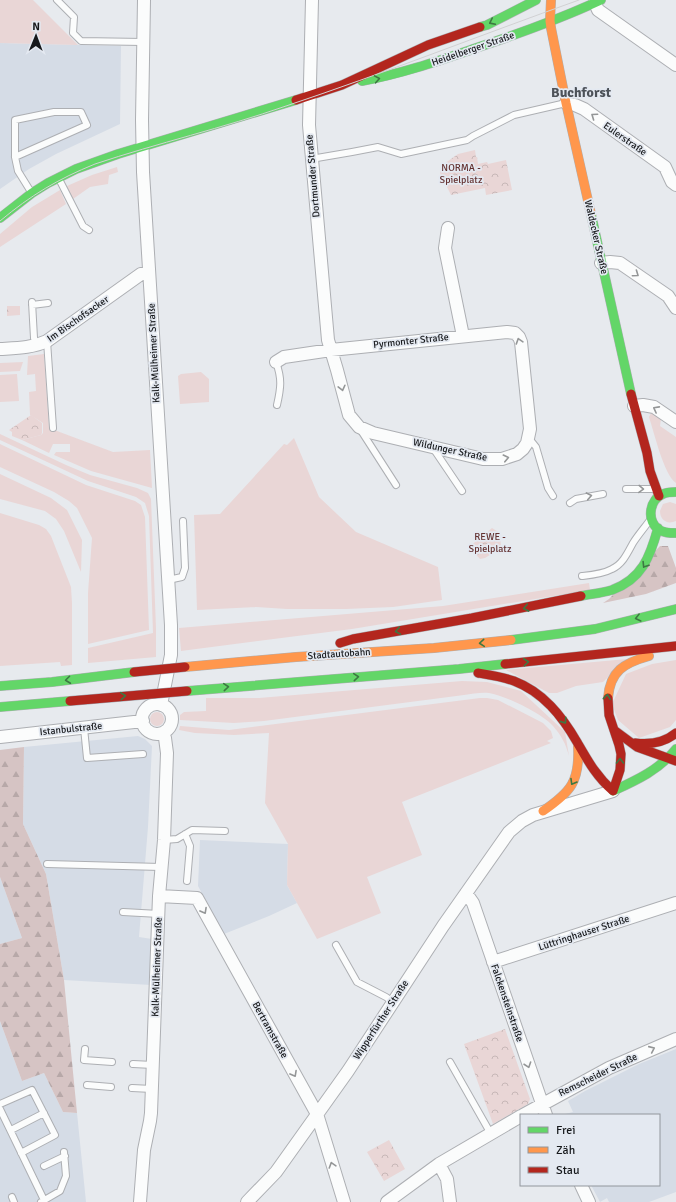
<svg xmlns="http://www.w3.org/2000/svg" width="676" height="1202" viewBox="0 0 676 1202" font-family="Signika,sans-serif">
  <defs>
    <pattern id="forest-firs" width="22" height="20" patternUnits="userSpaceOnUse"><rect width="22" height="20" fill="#d6c4c4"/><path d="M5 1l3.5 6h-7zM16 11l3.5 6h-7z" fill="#b7a8a8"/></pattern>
    <pattern id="park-crowns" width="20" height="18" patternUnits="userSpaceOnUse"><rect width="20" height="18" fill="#e9d6d6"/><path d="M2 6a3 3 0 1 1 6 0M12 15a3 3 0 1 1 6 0" fill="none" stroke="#c7b7b7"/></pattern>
  </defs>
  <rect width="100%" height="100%" fill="#e7eaee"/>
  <path fill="#d5dce6" d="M0 43 121 46 120 124 56 154 29 169 0 189Z
    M138 736 145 739 152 746 148 827 139 937 152 939 151 985 64 980 46 874 23 824 24 747Z
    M200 840 288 844 287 885 297 903 269 916 224 934 198 886Z
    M0 877 22 938 0 944Z
    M0 1021 22 1081 44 1073 63 1112 77 1113 86 1202H0Z
    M676 1049V1192L649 1202H609L607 1198 600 1202 591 1185H659V1115H561L573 1112 568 1101 585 1091 639 1064Z"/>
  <path fill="#e9d6d6" d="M0 0H33L78 45 0 43Z
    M117 167 118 172 109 175 108 184 90 187 73 199 68 192 67 186 92 175Z
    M60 190 66 204 0 247V234L32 207Z
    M44 354 49 428 113 452 150 450 152 488 91 471 54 455 56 452H70V444H53L49 453 22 440 41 435 43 433V423L30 415 29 392 36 391 35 374 27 375 28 356Z
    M23 362 20 371 0 372V363Z
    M201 372 209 379V402L180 404 178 376 181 374Z
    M17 374 19 401 0 402V375Z
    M651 413H653L661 419 660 426 676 437V483C664 475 654 432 649 417Z
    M0 434 66 465 90 475 137 488 148 493 151 499 156 628V657L88 663V648L153 633 149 516 145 503 136 497 88 481 0 440Z
    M294 438 319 497 356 532 438 567 442 600 393 607 346 609H287L256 607 197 610 194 515 220 514 284 444 287 445Z
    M0 444 86 485 135 501 141 505 145 517 149 630 88 644V593L92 538 77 508 69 501 54 492 0 467Z
    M0 474 51 498 67 510 82 540 81 572 64 531 56 519 45 511 0 499Z
    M670 502 676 504V521C667 525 660 520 660 511L663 504Z
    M0 513 39 525 46 529 51 536 71 587 72 603V665L61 666 60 662 0 666Z
    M589 583 590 590 352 629 181 651 179 628 443 606Z
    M627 659 603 682 576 686 557 693H549L506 670Z
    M676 660V720L670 727 639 738 618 720 612 704 626 674 652 664Z
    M462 681 487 682 521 691 565 732 569 756C566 744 561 735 553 726 542 713 506 696 489 693 481 692 472 694 464 695L264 721 234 723 180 720V715L184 712 206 711V698H259Z
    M480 698H487L498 700 543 723 551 731 553 738 547 741 551 743 402 802 422 855 367 877 381 913 317 939 287 885 288 844 265 803 269 733 234 735 195 733 179 730 180 726 229 730Z
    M150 719a7 7 0 1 1 14 0a7 7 0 1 1-14 0Z"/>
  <path fill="url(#forest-firs)" d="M660 546H668L676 568V583L646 594 603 603 609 599Z
    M24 747 23 824 46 874 64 980 77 1113 63 1112 44 1073 22 1081 0 1021V944L22 938 0 877V750Z"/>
  <path fill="url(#park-crowns)" d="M475 150 476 157H477L478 164 487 162 488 164 506 160 512 190 486 195 485 188 451 195 440 173 441 166 458 154Z
    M7 306H20V315L7 316Z
    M31 415 42 423V433L41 435 22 440 12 436V432L9 430Z
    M492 528 500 533 501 548 485 558 480 559 469 547Z
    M505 1029 530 1099 528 1104 493 1124 464 1044Z
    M389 1140 405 1169 384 1181 367 1152Z"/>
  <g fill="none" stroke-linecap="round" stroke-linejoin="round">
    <defs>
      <path id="lane" d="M57 0 74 17 73 33 81 41 143 42
        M15 157 87 125 81 112H54L15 120V157L18 171 31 192
        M311 159 352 152 378 147 401 154 467 140 473 136 514 115 566 103
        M59 179 83 226 89 230
        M32 302 34 338 37 345
        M32 305 48 303
        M47 341 53 428
        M276 362C282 379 281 387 277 405
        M360 429 396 485
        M528 441 532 442 536 447 548 488 553 496
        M433 448 462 491
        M626 489H654
        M570 503 576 499 603 494
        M582 576C592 575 603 574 612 569 623 564 628 552 633 543 638 535 645 527 650 520
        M168 580 182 577 185 568 183 521
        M84 728 87 758 143 754
        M185 834 190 846 187 881
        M164 840 177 839 192 830 225 831
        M47 864 161 867
        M123 912 159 914
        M336 945 357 982 386 997 393 1002
        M85 1049 84 1060 112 1062
        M450 1062 491 1134
        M133 1064 153 1065
        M87 1085 111 1087
        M132 1088 152 1089
        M0 1104 32 1090 55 1135 21 1153
        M0 1109 44 1200
        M11 1130 44 1113
        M44 1166 65 1156
        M12 1197 14 1202
        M41 1202 60 1191 66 1176 64 1152"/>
      <path id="street" d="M144 0 142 120 143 172 171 625V655L161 705
        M595 3 598 10 676 65
        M566 103 575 105 584 109 665 167 672 182 676 185
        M448 228 445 248 463 336
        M601 263 610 262 620 263 668 296 676 308
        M0 349C17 348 32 348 47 341L141 274 149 273
        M276 362 284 357 331 350 507 332 515 333 519 337 521 342 530 429 527 443 523 449 517 454 502 459H483L373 433 359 427 349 415 337 370 328 340 309 125 312 0
        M634 406 643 405 654 407 676 422
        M142 719a15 15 0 1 1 30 0a15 15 0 1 1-30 0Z
        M0 737 143 721
        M466 893 473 903 546 1115
        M159 896 197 898 317 1114 344 1202
        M493 962 676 903
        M523 1115 609 1068 676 1039
        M439 1164 447 1179 450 1202
        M581 1185 589 1202
        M140 1202 144 1150 150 1121 151 1113 159 896 164 840 167 753 165 738 163 733
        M247 1202 276 1172 348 1071 443 926 509 832 522 821 533 815 613 791
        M387 1202 439 1164 521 1116"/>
      <path id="fast" d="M480 27 487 25 536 0
        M362 81C401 74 438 61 476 48 518 34 560 19 601 0
        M591 214 631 394
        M0 218 32 193 48 183 76 169 118 154 296 100
        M676 492C672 492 667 492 663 494 650 499 646 519 658 529 663 533 670 533 676 533
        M581 596C591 594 602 593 612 590 642 579 650 557 658 528
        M511 640 595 629 676 609
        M0 686 52 682 134 672
        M187 691 459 669 505 664
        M0 707 70 701
        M613 791C637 780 659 770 676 749"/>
      <path id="slow" d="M551 0 550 21 551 28 566 103 591 214
        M185 667 296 657 434 648 511 640
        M608 698C610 671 624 663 649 656
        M543 811C571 792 580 781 578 746"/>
      <path id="jam" d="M296 100 342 85 428 45 480 27
        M631 394 647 453 650 471 659 496
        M340 643 353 639 472 618 581 596
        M505 664 676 646
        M478 673C490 675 503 677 514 681 543 692 562 716 577 742 588 761 596 776 613 791L620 770 621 754 619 745 609 715 608 698
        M614 730 637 747 676 761
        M635 743C651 745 664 743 676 733"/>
    </defs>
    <use href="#lane" stroke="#adafb3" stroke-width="8"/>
    <use href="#street" stroke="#adafb3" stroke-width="14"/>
    <use href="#fast" stroke="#adafb3" stroke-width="10"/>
    <use href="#slow" stroke="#adafb3" stroke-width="10"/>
    <use href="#jam" stroke="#adafb3" stroke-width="10"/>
    <use href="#lane" stroke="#fbfcfc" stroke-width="6"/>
    <use href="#street" stroke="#fbfcfc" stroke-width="12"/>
    <use href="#fast" stroke="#63d668" stroke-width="9"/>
    <use href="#slow" stroke="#ff974d" stroke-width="9"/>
    <use href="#jam" stroke="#b3261e" stroke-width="9"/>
    <path stroke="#d1d1d3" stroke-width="1" d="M0 221C31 195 58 179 95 164 158 143 223 128 286 106 385 73 481 35 579 0"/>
    <defs>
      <path id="jam-bridge" d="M134 672 185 667
        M70 701 187 691"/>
    </defs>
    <use href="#jam-bridge" stroke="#9da4ae" stroke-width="10" stroke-linecap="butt"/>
    <use href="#jam-bridge" stroke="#b3261e" stroke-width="9"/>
  </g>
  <defs><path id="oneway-chevron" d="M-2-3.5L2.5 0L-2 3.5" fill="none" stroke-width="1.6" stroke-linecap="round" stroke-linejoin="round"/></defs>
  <g stroke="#3d7842">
    <use href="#oneway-chevron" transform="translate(492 22) rotate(154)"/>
    <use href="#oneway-chevron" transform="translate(377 79) rotate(-10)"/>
    <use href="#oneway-chevron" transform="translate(645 565) rotate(122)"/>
    <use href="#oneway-chevron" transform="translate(526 608) rotate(169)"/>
    <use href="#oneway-chevron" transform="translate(638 618) rotate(166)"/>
    <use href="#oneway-chevron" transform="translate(398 631) rotate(170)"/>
    <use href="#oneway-chevron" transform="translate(482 643) rotate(175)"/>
    <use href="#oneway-chevron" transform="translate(526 662) rotate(-6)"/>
    <use href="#oneway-chevron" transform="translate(356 677) rotate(-5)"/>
    <use href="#oneway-chevron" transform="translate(68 680) rotate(173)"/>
    <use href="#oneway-chevron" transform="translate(226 687) rotate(-5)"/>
    <use href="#oneway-chevron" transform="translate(123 696) rotate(-5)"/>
    <use href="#oneway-chevron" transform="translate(607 697) rotate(-84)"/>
    <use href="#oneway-chevron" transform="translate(564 721) rotate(55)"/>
    <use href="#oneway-chevron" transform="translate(620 761) rotate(-90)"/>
    <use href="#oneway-chevron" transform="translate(573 782) rotate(120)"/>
  </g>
  <g stroke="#949697">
    <use href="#oneway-chevron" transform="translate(594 116) rotate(-145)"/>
    <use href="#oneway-chevron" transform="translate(636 274) rotate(35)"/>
    <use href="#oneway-chevron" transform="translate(519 341) rotate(-108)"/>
    <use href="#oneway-chevron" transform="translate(342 388) rotate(76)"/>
    <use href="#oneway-chevron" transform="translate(656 409) rotate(-152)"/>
    <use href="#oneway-chevron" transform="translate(506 458) rotate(-13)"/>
    <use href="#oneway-chevron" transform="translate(641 489) rotate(2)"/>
    <use href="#oneway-chevron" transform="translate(589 496) rotate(-11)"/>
    <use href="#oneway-chevron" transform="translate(204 911) rotate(61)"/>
    <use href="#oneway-chevron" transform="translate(652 1049) rotate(-24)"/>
    <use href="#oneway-chevron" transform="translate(528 1065) rotate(71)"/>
    <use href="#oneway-chevron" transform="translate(294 1074) rotate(61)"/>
    <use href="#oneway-chevron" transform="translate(332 1165) rotate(-107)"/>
  </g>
  <g text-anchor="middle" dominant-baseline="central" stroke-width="3.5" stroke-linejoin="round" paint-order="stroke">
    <g font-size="10" fill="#17191c" stroke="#e4e9f1">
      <text transform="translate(473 49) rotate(-19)">Heidelberger Straße</text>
      <text transform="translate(625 139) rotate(35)">Eulerstraße</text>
      <text transform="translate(313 176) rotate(-95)">Dortmunder Straße</text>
      <text transform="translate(596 237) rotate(77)">Waldecker Straße</text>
      <text transform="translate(78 319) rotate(-35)">Im Bischofsacker</text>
      <text transform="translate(411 341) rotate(-6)">Pyrmonter Straße</text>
      <text transform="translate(154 353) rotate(-93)">Kalk-Mülheimer Straße</text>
      <text transform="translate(450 450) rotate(12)">Wildunger Straße</text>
      <text transform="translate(339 654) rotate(-4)">Stadtautobahn</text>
      <text transform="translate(71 729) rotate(-6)">Istanbulstraße</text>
      <text transform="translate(584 933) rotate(-18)">Lüttringhauser Straße</text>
      <text transform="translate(157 967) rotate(-88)">Kalk-Mülheimer Straße</text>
      <text transform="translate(507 1003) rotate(71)">Falckensteinstraße</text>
      <text transform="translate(381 1020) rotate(-57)">Wipperfürther Straße</text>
      <text transform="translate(270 1030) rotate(61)">Bertramstraße</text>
      <text transform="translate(598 1075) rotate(-26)">Remscheider Straße</text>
    </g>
    <g font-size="10" fill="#633130" stroke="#e4e9f1">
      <text x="461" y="168">NORMA -<tspan x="461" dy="12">Spielplatz</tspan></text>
      <text x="490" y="537">REWE -<tspan x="490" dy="12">Spielplatz</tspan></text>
    </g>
    <g font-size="14" font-weight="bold" fill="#4d5259" stroke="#e4e9f1">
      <text x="581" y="92">Buchforst</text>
    </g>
  </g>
  <rect x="520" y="1114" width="140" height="72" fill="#e4e9f1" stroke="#92969c"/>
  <rect x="528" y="1127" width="20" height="6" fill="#63d668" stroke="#92969c"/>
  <text x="556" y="1134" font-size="12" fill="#17191c">Frei</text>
  <rect x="528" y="1147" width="20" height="6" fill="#ff974d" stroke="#92969c"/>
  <text x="556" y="1154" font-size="12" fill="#17191c">Zäh</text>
  <rect x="528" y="1167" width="20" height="6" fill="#b3261e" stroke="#92969c"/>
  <text x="556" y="1174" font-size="12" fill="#17191c">Stau</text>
  <g transform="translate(36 36) rotate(1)" stroke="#e4e9f1" stroke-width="3" paint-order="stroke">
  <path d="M0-3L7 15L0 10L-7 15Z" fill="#17191c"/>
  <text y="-6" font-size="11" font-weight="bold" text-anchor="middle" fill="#17191c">N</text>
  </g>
</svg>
